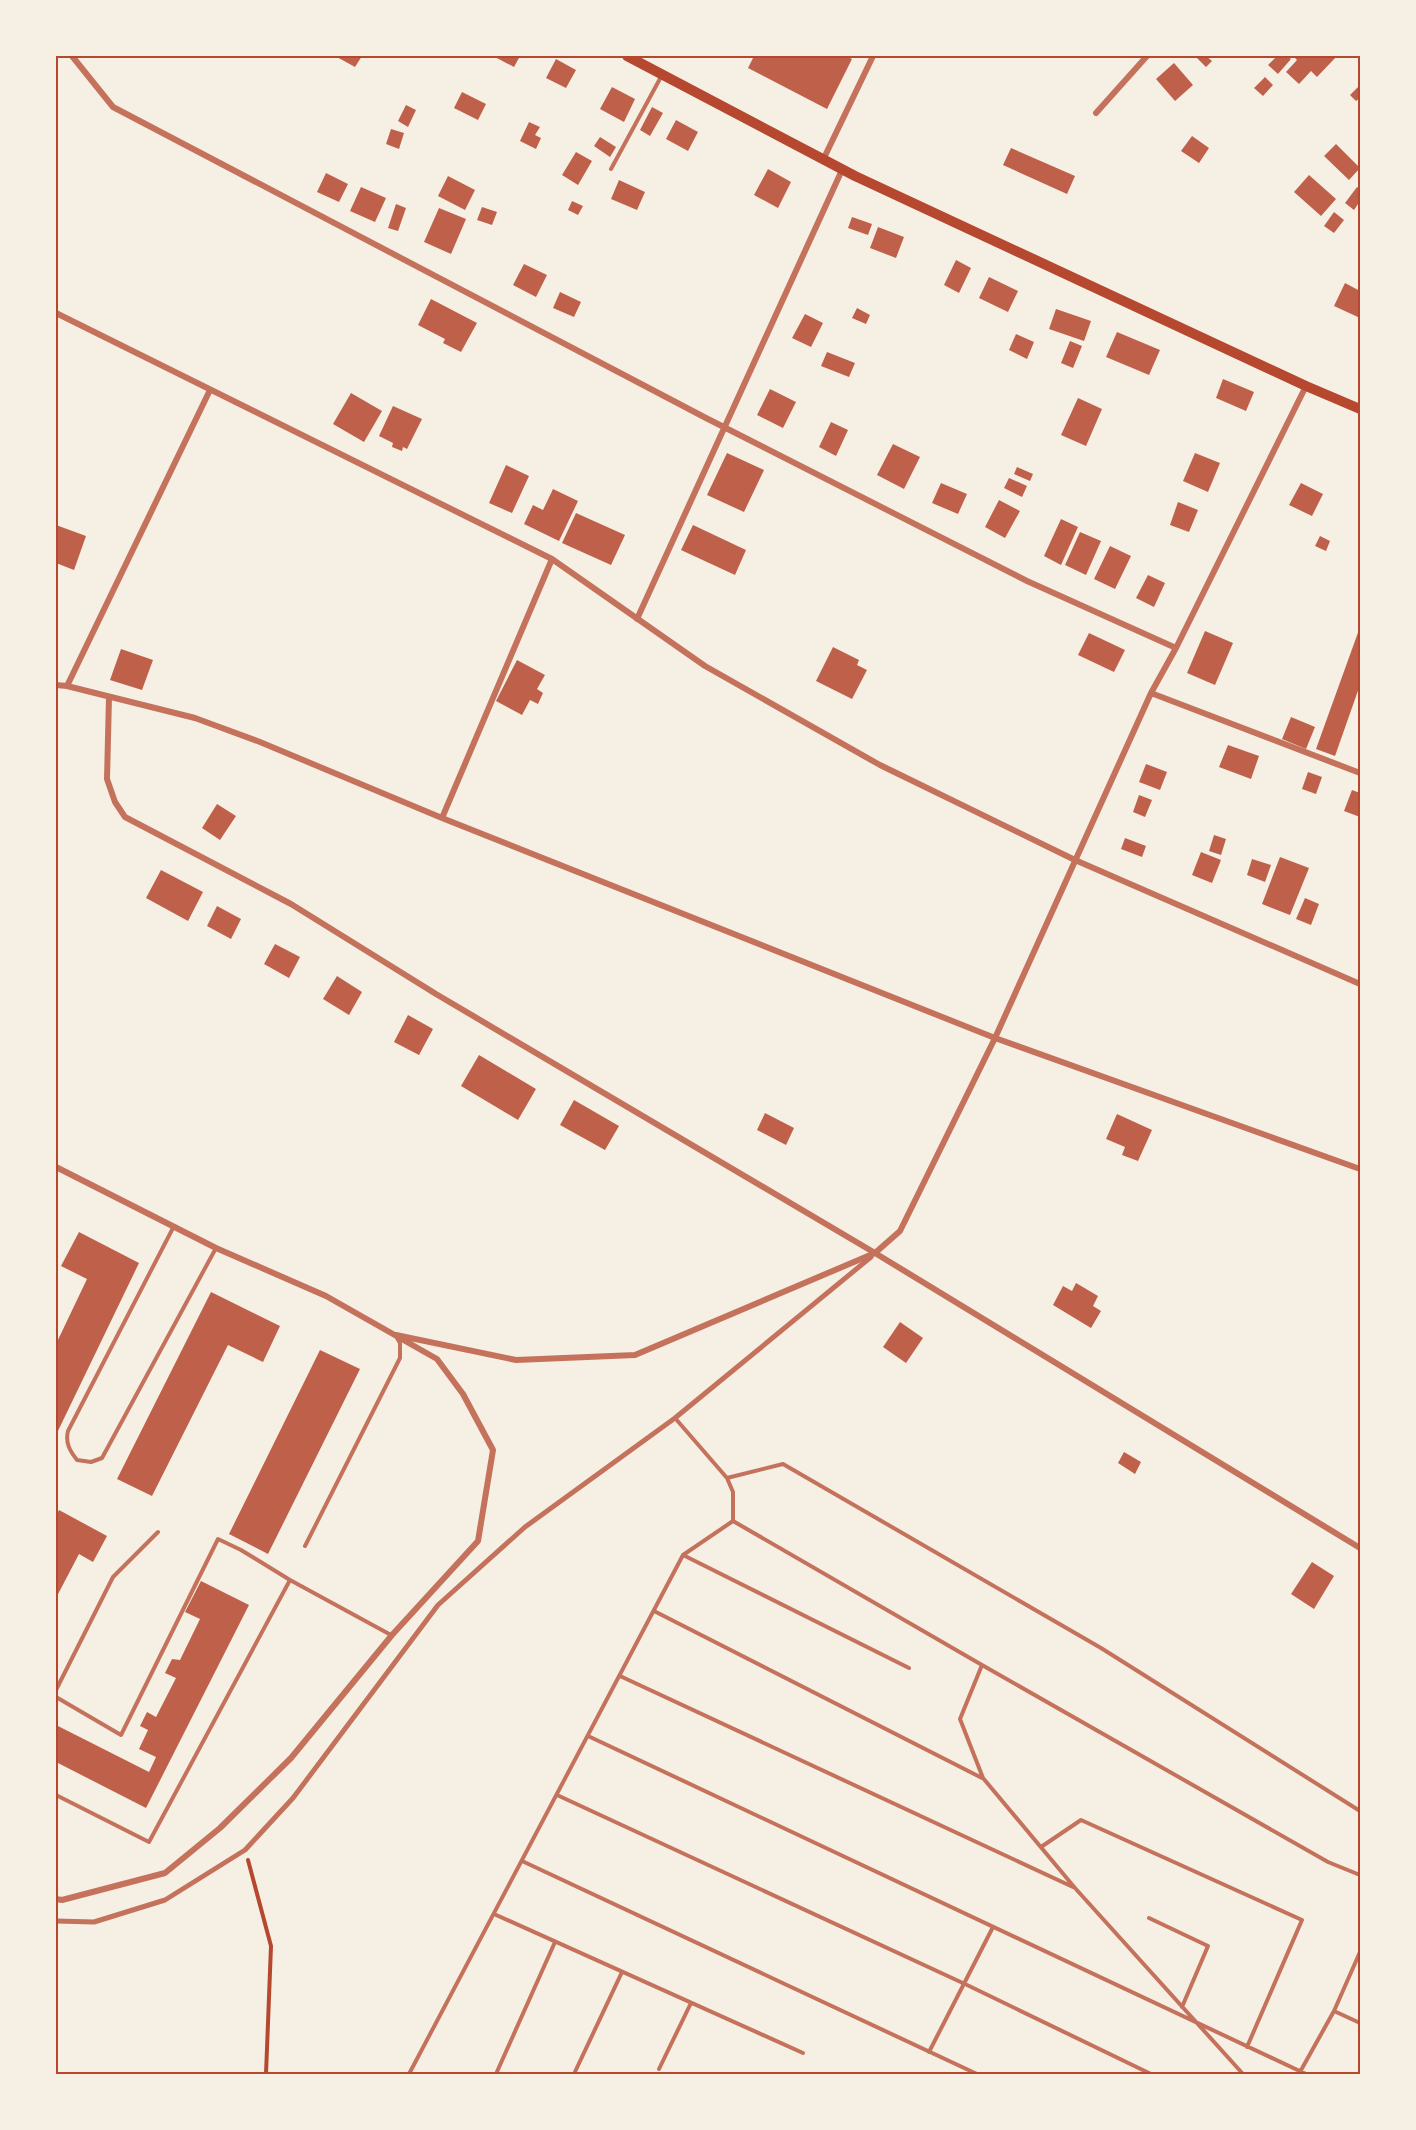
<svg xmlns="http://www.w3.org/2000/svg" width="1416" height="2130" viewBox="0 0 1416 2130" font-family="Mulish,sans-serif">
  <rect width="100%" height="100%" fill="#f6efe4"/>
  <path fill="#bf614a" d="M335 56H362L355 67Z
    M493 56H520L514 67Z
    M754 56H846L852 59 827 109 748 68Z
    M1195 56H1206L1212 61 1206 67Z
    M1277 56H1287L1291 59 1278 74 1268 65Z
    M1296 56H1337L1317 77 1311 71 1299 84 1286 72 1297 60 1294 57Z
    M556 59 576 70 566 88 546 78Z
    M1174 63 1193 85 1175 101 1156 79Z
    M1265 77 1273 85 1263 96 1254 88Z
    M1360 85V98L1356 101 1350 95Z
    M612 87 635 99 624 122 600 109Z
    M462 92 486 104 478 120 454 108Z
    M406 105 416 110 408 127 398 121Z
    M652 107 663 113 650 136 640 130Z
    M676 120 698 132 688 151 666 139Z
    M529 122 540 127 535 135 541 138 536 149 520 141Z
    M391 129 404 133 399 149 386 144Z
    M1192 136 1209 148 1199 163 1181 151Z
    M600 137 616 147 610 157 594 146Z
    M1336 144 1360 168 1349 180 1324 156Z
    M1011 148 1075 176 1067 194 1003 165Z
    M576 152 592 161 578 185 562 175Z
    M768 169 791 182 778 208 754 195Z
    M326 173 348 184 339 202 317 192Z
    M1309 175 1336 199 1321 216 1294 192Z
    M448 176 475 190 465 210 438 196Z
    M619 180 645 192 637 210 611 199Z
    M361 187 386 198 375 222 350 211Z
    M1357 187 1360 189V201L1354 210 1345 203Z
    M572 201 583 206 578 215 568 210Z
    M396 204 406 208 398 231 388 228Z
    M482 207 497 212 492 225 477 220Z
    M439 208 466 219 451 254 424 242Z
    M1334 212 1344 220 1334 233 1324 226Z
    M852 217 872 224 868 235 848 228Z
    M878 227 904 237 896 258 870 248Z
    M956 260 971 268 959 293 944 285Z
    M524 264 547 275 536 297 513 285Z
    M989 277 1018 291 1008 312 979 298Z
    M1345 283 1360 291V318L1334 306Z
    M560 292 581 302 574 317 553 308Z
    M431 299 477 323 461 352 443 343 445 339 418 325Z
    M857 308 870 315 866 324 852 318Z
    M1056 309 1091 321 1084 341 1049 329Z
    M805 314 823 323 811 347 792 338Z
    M1117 332 1160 350 1149 375 1106 357Z
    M1016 334 1034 342 1027 359 1009 350Z
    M1070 341 1082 346 1073 368 1061 363Z
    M827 352 855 363 849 377 821 366Z
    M1223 379 1254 392 1246 411 1216 398Z
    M770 389 796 402 783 428 757 415Z
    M351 393 382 411 364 442 333 424Z
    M1078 398 1102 409 1086 446 1061 435Z
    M393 406 422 419 407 449 403 447 402 451 392 447 393 443 379 436Z
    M831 422 848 430 836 456 819 447Z
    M893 444 920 457 904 489 877 475Z
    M727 453 764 470 744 512 707 495Z
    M1195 453 1220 463 1208 492 1183 481Z
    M506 465 529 476 512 513 489 503Z
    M1017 467 1033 474 1030 481 1014 474Z
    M1009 478 1027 486 1022 497 1004 488Z
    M941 483 967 494 958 514 932 503Z
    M1301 483 1323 494 1312 516 1289 505Z
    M553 489 578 501 559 541 524 524 533 505 543 510Z
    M999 500 1020 511 1005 538 985 527Z
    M1178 502 1198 510 1189 532 1170 525Z
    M576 513 625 535 611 565 562 543Z
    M1061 519 1078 527 1061 565 1044 556Z
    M56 525 86 536 74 570 56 563Z
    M693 525 746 550 735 575 681 550Z
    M1080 532 1101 541 1086 575 1065 565Z
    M1320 536 1330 541 1326 551 1315 546Z
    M1110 546 1131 556 1115 589 1094 579Z
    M1148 575 1165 583 1154 607 1136 598Z
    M1360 627V685L1335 756 1316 749Z
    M1205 631 1233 643 1215 685 1187 673Z
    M1089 633 1125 650 1114 672 1078 655Z
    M833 647 859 660 857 665 867 670 852 699 816 681Z
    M121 649 153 660 142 690 110 680Z
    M517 660 545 675 537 689 543 693 538 704 530 700 522 715 496 701Z
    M1291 717 1315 727 1306 749 1282 739Z
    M1228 745 1259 756 1251 779 1219 767Z
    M1146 764 1167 772 1160 790 1139 782Z
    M1308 772 1322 777 1316 794 1302 789Z
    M1352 790 1360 793V817L1344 811Z
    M1139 795 1152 800 1145 817 1133 812Z
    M217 804 236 816 220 840 202 828Z
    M1214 835 1226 839 1221 855 1209 851Z
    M1125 838 1146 846 1142 857 1121 849Z
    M1201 852 1221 860 1212 883 1192 875Z
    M1280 857 1309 868 1290 915 1262 904Z
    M1252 859 1271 865 1265 882 1247 875Z
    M161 870 203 892 188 921 146 898Z
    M1305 898 1319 904 1311 925 1296 919Z
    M217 906 241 919 231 939 207 926Z
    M275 944 300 957 289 978 264 964Z
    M337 976 362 992 349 1015 323 999Z
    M408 1015 433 1029 419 1055 394 1042Z
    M479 1055 536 1089 518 1120 461 1086Z
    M574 1100 619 1126 605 1150 560 1125Z
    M765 1113 794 1128 786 1145 757 1130Z
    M1117 1114 1152 1130 1138 1161 1122 1155 1125 1147 1106 1139Z
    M79 1232 139 1263 56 1435V1344L87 1279 61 1266Z
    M1076 1283 1098 1296 1093 1306 1101 1311 1091 1328 1053 1305 1063 1286 1072 1291Z
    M211 1292 280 1326 263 1362 228 1345 152 1496 117 1479Z
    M900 1322 923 1338 906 1363 883 1347Z
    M320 1350 360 1369 268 1554 229 1534Z
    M1124 1452 1141 1462 1135 1474 1118 1463Z
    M59 1510 107 1536 93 1562 79 1554 56 1598V1516Z
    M1312 1562 1334 1576 1314 1609 1291 1594Z
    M201 1581 249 1605 146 1808 56 1762V1725L149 1772 156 1757 139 1749 148 1730 140 1726 147 1712 156 1717 176 1678 165 1673 172 1659 180 1660 200 1619 185 1612Z"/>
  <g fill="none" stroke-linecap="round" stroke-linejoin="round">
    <path stroke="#b5482f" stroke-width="4" d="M248 1860 271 1946 266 2074"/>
    <path stroke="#c5725c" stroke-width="4" d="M611 169 662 75
      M174 1226 68 1431C65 1443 70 1451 77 1460L91 1462 102 1458 216 1248
      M727 1478 783 1464 1101 1648 1360 1811
      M733 1521 982 1665 1328 1862 1360 1875
      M305 1546 400 1358V1343L397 1338
      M683 1555 909 1668
      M290 1580 391 1635
      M654 1611 982 1778
      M982 1665 960 1719 983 1778 1075 1888 1243 2074
      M620 1676 1073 1887
      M56 1690 113 1577 158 1532
      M56 1697 121 1735 218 1539 241 1550 290 1580 149 1842 56 1795
      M588 1736 1306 2074
      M557 1795 965 1984 1151 2074
      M1041 1847 1081 1820 1302 1920 1247 2047
      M522 1861 977 2074
      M494 1914 803 2053
      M1149 1918 1208 1946 1182 2007
      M1334 2011 1360 2023
      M929 2052 993 1927
      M659 2069 691 2003
      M1300 2072 1334 2011 1360 1952
      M409 2074 683 1555 733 1521V1492L727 1478 675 1418
      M496 2074 555 1942
      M574 2074 622 1972"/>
    <path stroke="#c5725c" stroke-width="5" d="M56 1921 94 1922 165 1900 245 1850 293 1798 438 1605 525 1527 675 1418 871 1257"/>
    <path stroke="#c5725c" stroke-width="6" d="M72 56 113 107 706 418 1027 581 1176 648
      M1096 113 1147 56
      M823 160 873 56
      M56 313 552 559 705 666 880 765 1075 860 1360 984
      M637 619 842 170
      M56 685 67 686 195 718 260 742 442 818 995 1038 1360 1169
      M67 686 210 390
      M1151 693 1360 773
      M109 697 107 779 115 802 125 817 291 904 436 994 875 1253 1360 1548
      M442 818 552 559
      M56 1167 216 1248 326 1296 437 1359 463 1394 493 1450 478 1541 392 1635 291 1758 220 1828 165 1873 62 1900 56 1899
      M396 1335 516 1360 635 1355 875 1253 900 1231 995 1038 1151 693 1176 648 1306 386"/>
    <path stroke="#b5482f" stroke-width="10" d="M627 56 855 176 1306 386 1360 409"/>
  </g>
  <rect width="1416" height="2130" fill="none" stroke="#f6efe4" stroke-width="114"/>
  <rect x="57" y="57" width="1302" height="2016" fill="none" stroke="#b5482f" stroke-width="2"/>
</svg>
